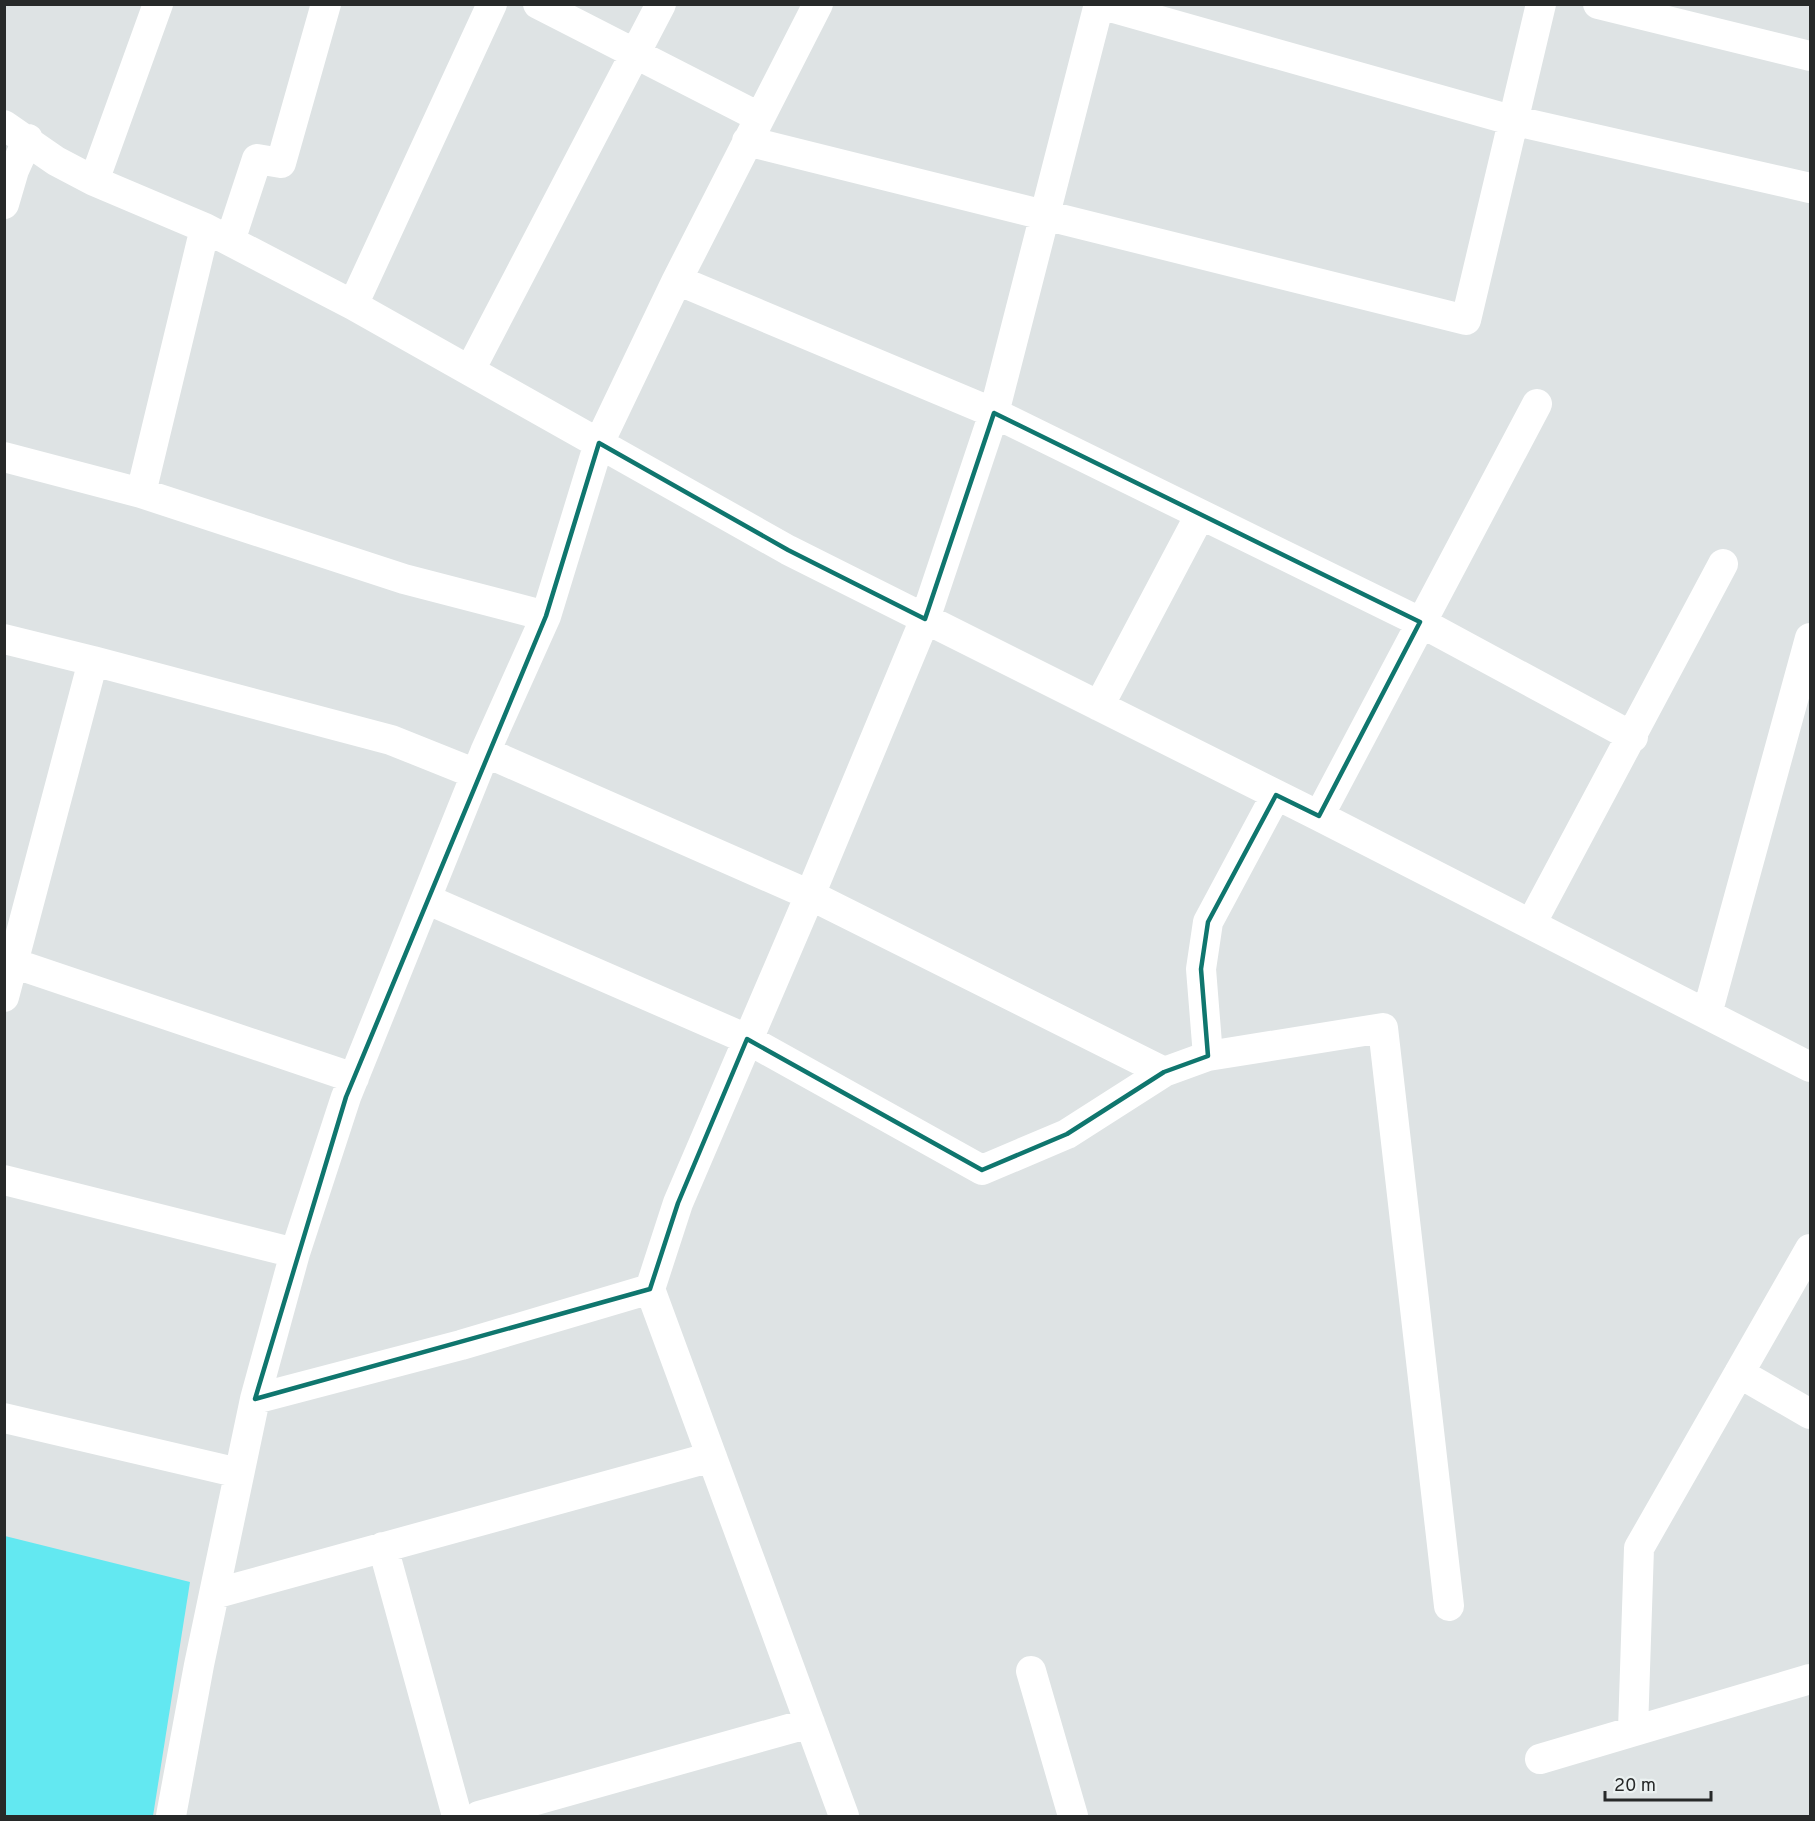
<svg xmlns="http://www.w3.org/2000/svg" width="1815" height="1821" viewBox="0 0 1815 1821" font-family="Overpass,sans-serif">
  <rect width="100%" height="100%" fill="#dee3e4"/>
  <path fill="#63e8f1" d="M5 1536 190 1582 153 1816H5Z"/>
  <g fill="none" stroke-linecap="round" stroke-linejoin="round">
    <path stroke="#fff" stroke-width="30" d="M538 4 759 117
      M1099 4 994 413 925 619 810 895 1164 1072
      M1100 4 1511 120 1810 188
      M1598 4 1810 56
      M4 125 56 161 94 181 205 228 353 305 788 550 1319 816 1810 1067
      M747 141 1466 320 1541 4
      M94 181 158 4
      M4 204 14 170 28 139
      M230 241 257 159 281 163 326 4
      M677 280 994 413 1420 622 1633 737
      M353 305 492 4
      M470 370 661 4
      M4 457 141 493 205 228
      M141 493 404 579 546 616
      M4 639 93 661
      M1099 706 1200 515
      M1319 816 1537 404
      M426 899 747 1039 982 1170 1067 1134 1164 1072 1208 1056 1383 1028 1449 1606
      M1531 924 1723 564
      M4 960 354 1078
      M4 997 93 661 391 740 476 774
      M1707 1014 1810 638
      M1208 1056 1201 969 1208 922 1276 795
      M4 1180 295 1253
      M650 1289 844 1816
      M1739 1373 1810 1414
      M255 1399 461 1345 650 1289 678 1203 810 895 485 752
      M4 1418 239 1473
      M383 1547 457 1816
      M214 1594 712 1457
      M1031 1671 1073 1816
      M1633 1730 1639 1548 1810 1249
      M1540 1759 1810 1679
      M171 1816 199 1665 255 1399 295 1253 346 1097 485 752 546 616 599 443 677 280 818 4
      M479 1816 810 1723"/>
  </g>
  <path fill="none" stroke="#0f766e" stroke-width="4.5" stroke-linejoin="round" d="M994 413 1420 622 1319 816 1276 795 1208 922 1201 969 1208 1056 1164 1072 1067 1134 982 1170 747 1039 678 1203 650 1289 255 1399 346 1097 546 616 599 443 788 550 925 619Z"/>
  <rect width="1815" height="1821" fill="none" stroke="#272929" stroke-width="12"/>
  <path d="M1605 1791v9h106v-9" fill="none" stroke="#272929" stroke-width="3"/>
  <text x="1614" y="1791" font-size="18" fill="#272929" stroke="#ebf1f1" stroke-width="4.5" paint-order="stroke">20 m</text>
</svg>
